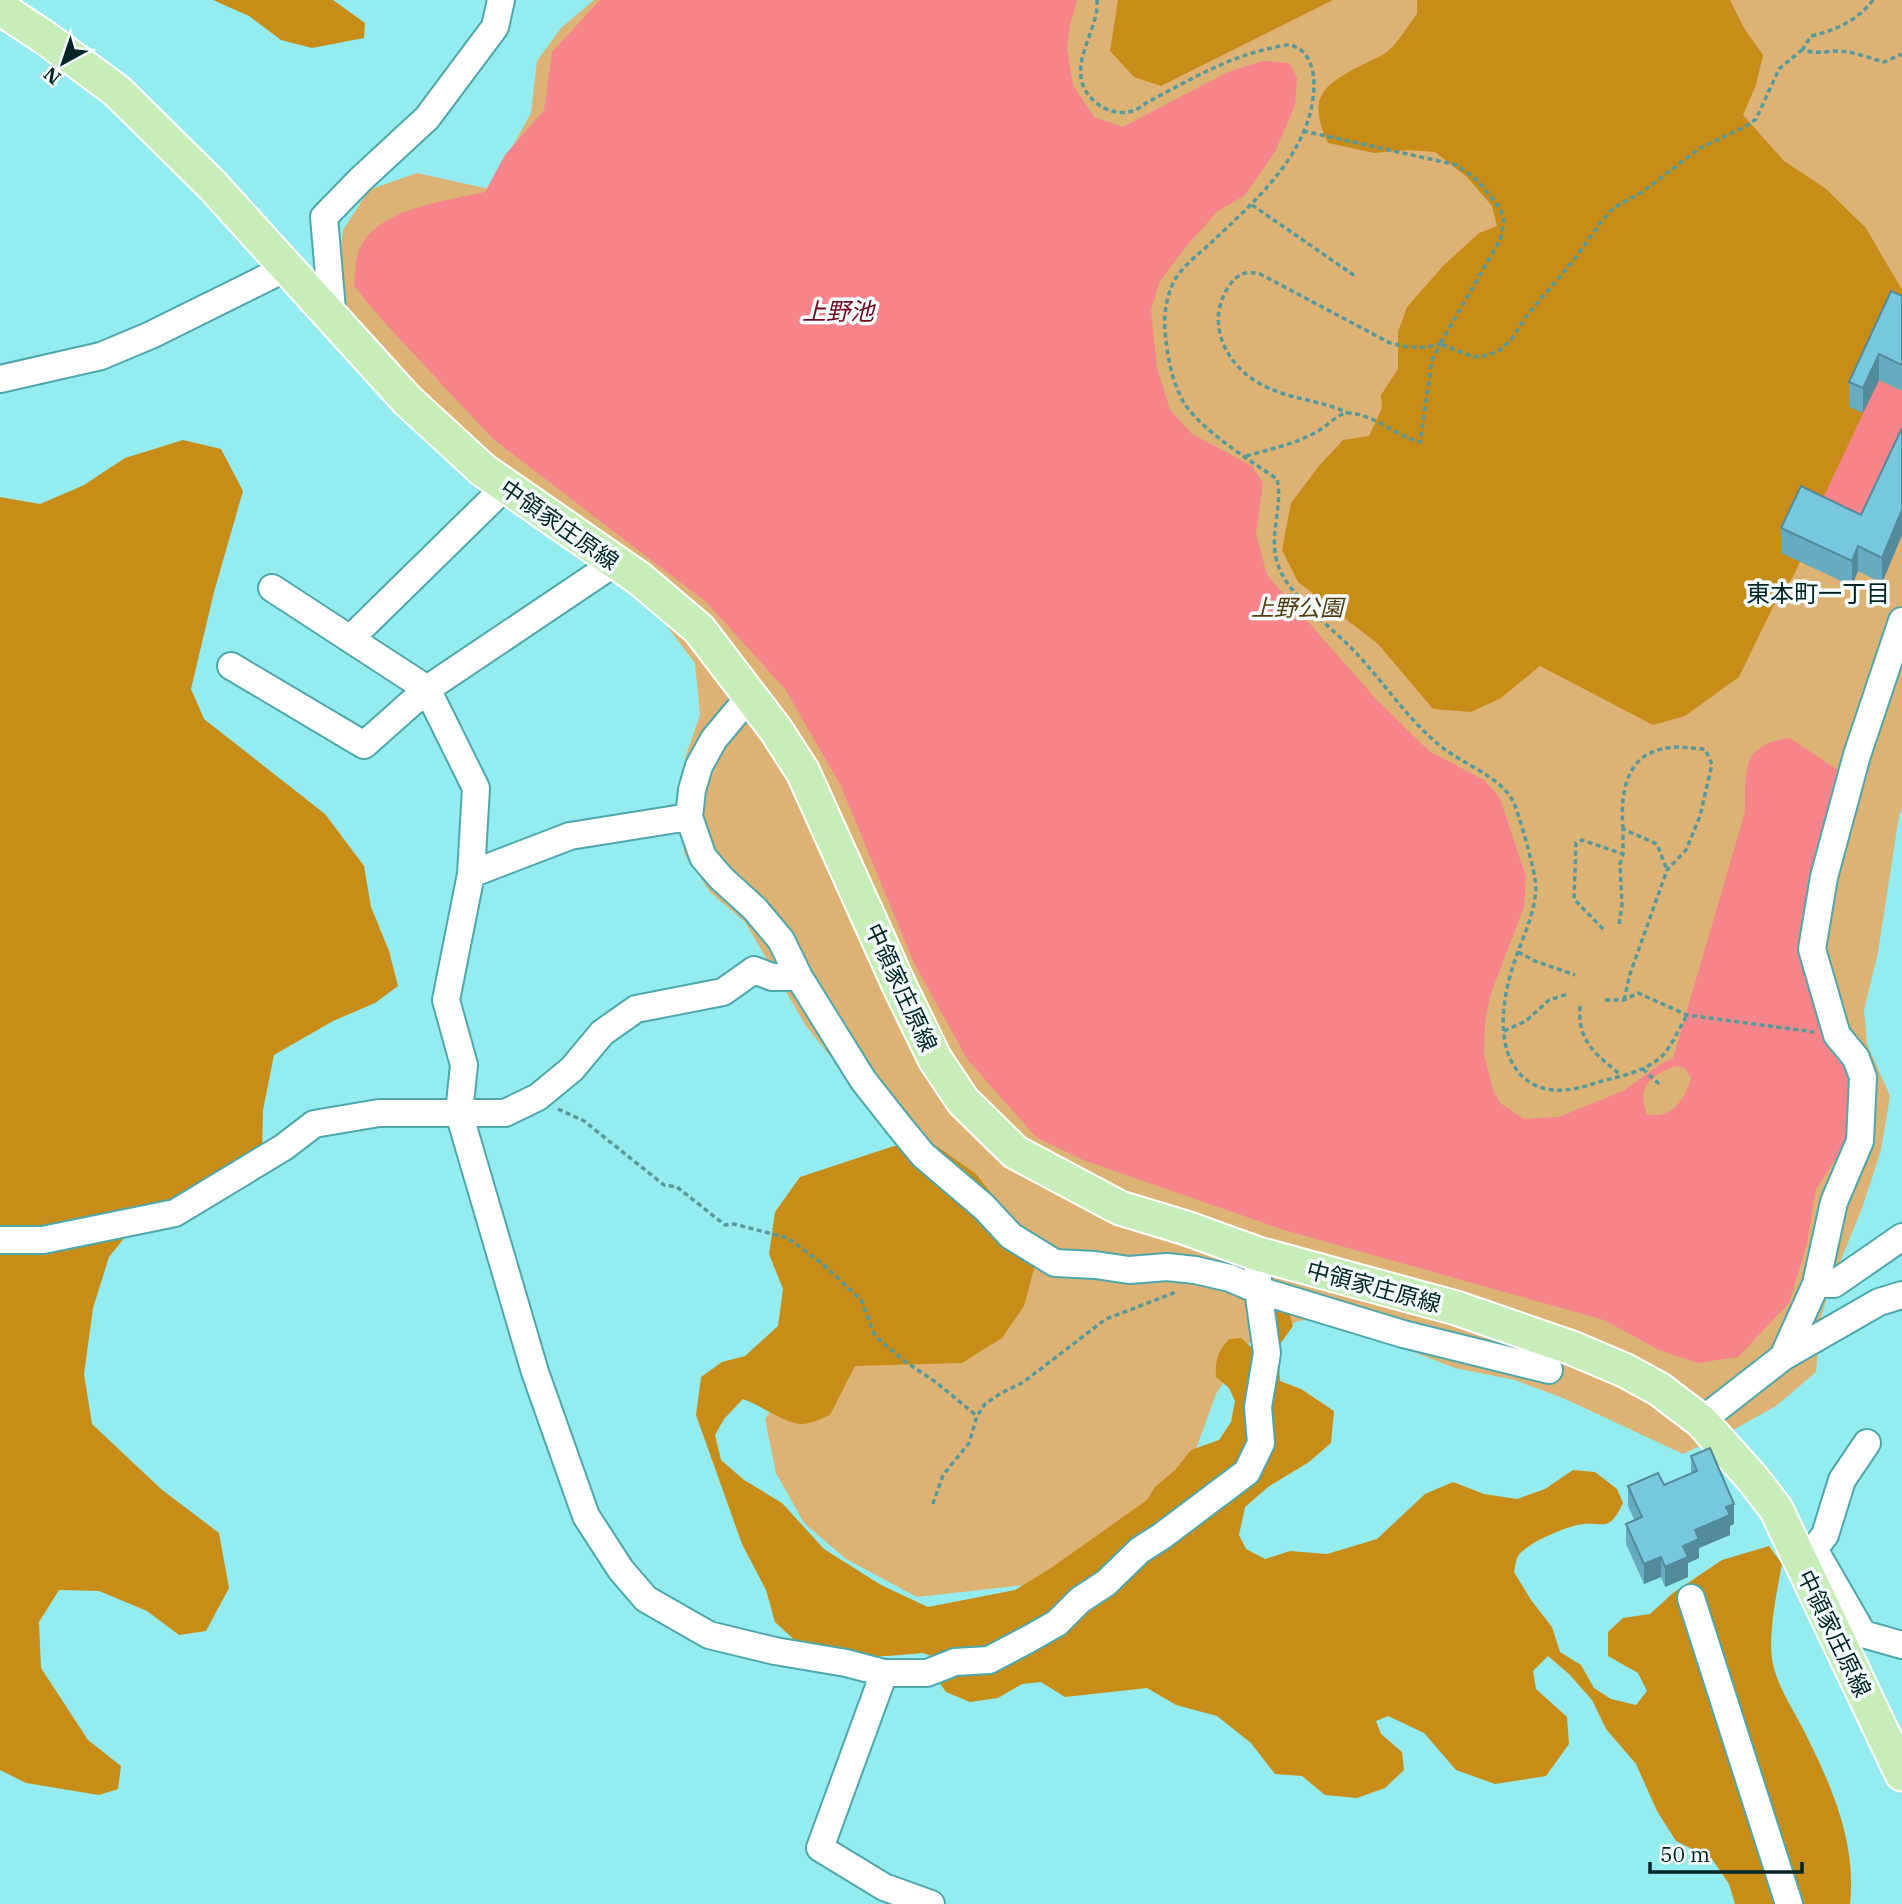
<svg xmlns="http://www.w3.org/2000/svg" width="1902" height="1904" viewBox="0 0 1902 1904" font-family="'IBM Plex Serif','Noto Sans JP',serif">
  <rect width="100%" height="100%" fill="#94ecee"/>
  <path fill="#dcb375" d="M594 0H1902V808L1899 816 1878 952 1864 1010 1867 1044 1890 1096 1881 1150 1862 1208 1832 1282 1821 1317 1816 1372 1776 1406 1735 1429 1683 1454 1563 1398 1515 1380 1455 1368 1325 1318 1298 1321 1247 1344 1216 1394 1185 1479 1051 1582 917 1597 846 1559 804 1523 776 1473 765 1419 791 1381 1021 1293 806 1026 745 922 710 892 684 853 680 795 686 755 700 715 695 663 656 612 460 455 334 297 343 230 369 190 417 173 489 189 531 113 537 61 561 28Z"/>
  <path fill="#c88d19" d="M213 0H333L365 23 364 38 312 48 281 40 249 16Z
    M1118 0H1333L1161 86 1134 77 1110 51Z
    M1417 0H1730L1744 28 1763 55 1756 85 1743 115 1784 161 1825 188 1866 228 1902 290V335L1794 575 1773 607 1739 677 1685 716 1653 725 1540 666 1501 698 1471 712 1433 709 1378 644 1298 582 1282 550 1291 503 1319 466 1343 440 1369 436 1382 408 1381 395 1398 369V332L1407 307 1443 266 1479 233 1497 226 1492 206 1467 177 1435 152 1408 150 1374 153 1328 143C1305 94 1326 83 1368 62 1374 59 1382 56 1387 52 1399 42 1408 25 1417 14Z
    M183 440 221 449 243 491 214 592 191 689 204 719 325 814 364 866 371 907 389 951 398 986 375 1003 333 1021 274 1055 263 1110 262 1151 129 1232 109 1257 93 1308 84 1374 92 1424 161 1489 219 1533 229 1588 206 1631 179 1635 147 1611 99 1591 59 1590 39 1622 41 1668 88 1740 121 1766 118 1789 99 1795 26 1783 0 1770V497L40 504 84 485 125 458Z
    M935 1145 976 1174 1018 1227 1034 1269 1024 1306 1002 1338 962 1363 855 1366 830 1415C822 1418 811 1424 802 1424 786 1424 760 1405 743 1399L724 1419 715 1435 721 1460 744 1480 782 1503 824 1549 881 1585 928 1607 1015 1590 1051 1568 1147 1500 1155 1487 1175 1470 1191 1450 1219 1440 1231 1422 1235 1401 1229 1388 1216 1377C1215 1360 1218 1351 1229 1339L1241 1338 1251 1347 1258 1344 1267 1309 1281 1307 1289 1313 1293 1326 1278 1347 1280 1381 1301 1389 1334 1411 1331 1443 1309 1462 1268 1487 1245 1507 1239 1535 1246 1549 1265 1559 1290 1551 1327 1554 1377 1539 1425 1494 1453 1482 1484 1494 1517 1499 1545 1489 1573 1470 1595 1472 1617 1489 1623 1503C1608 1535 1603 1520 1578 1525 1563 1528 1527 1543 1518 1556 1516 1560 1515 1567 1514 1572L1531 1600 1552 1627 1560 1652 1581 1665 1594 1688 1611 1699 1636 1705 1647 1691 1638 1673 1608 1656V1632L1623 1618 1650 1614 1673 1593 1722 1560 1769 1546 1782 1564C1777 1590 1767 1639 1773 1664 1778 1687 1791 1706 1802 1727 1830 1782 1857 1841 1850 1904H1735L1729 1884 1712 1859 1676 1841 1657 1811 1636 1764 1606 1729 1592 1700 1569 1674 1548 1656 1533 1671 1536 1689 1567 1717 1569 1744 1546 1776 1495 1784 1456 1770 1424 1733 1388 1716 1376 1721 1381 1734 1402 1752 1404 1770 1385 1788 1357 1798 1325 1795 1302 1776 1275 1774 1251 1743 1217 1716 1176 1705 1147 1688 1065 1697 1041 1682 1022 1684 998 1698 970 1702 946 1692 936 1678 934 1657 923 1653 888 1656 847 1657 802 1647 775 1622 766 1590 742 1544 696 1415 701 1377 722 1362 745 1356 778 1326 783 1289 769 1254 775 1212 800 1177 894 1146Z"/>
  <path fill="#f5858b" fill-rule="evenodd" d="M600 0H1077L1070 25 1067 49 1073 85 1094 117 1123 127 1228 72 1263 61 1289 63 1297 78 1295 105 1275 152 1244 196 1218 211 1189 243 1160 281 1151 310 1157 367 1170 410 1192 434 1252 466 1263 483 1256 534 1267 575 1376 699 1429 751 1484 780 1500 798 1526 877 1524 907 1490 996 1485 1024 1484 1054 1493 1090 1500 1103 1524 1119 1559 1117 1623 1091 1661 1064 1673 1058 1745 812C1745 771 1741 744 1790 738L1857 783 1862 794 1834 894 1818 1004 1829 1042 1849 1072 1848 1141 1816 1189 1807 1244 1789 1303 1738 1357 1698 1363 1659 1350 1604 1320 1284 1230 1083 1160 1036 1137 967 1059 914 963 840 784 785 689 706 602 493 439 383 321 354 286C355 276 355 263 358 253 373 209 445 201 485 192L505 155 544 110 552 52ZM1674 1066 1684 1068 1691 1078C1686 1099 1670 1121 1647 1114 1636 1086 1650 1077 1674 1066Z
    M1879 380 1902 391V454L1861 540 1814 517Z"/>
  <g fill="none" stroke-linecap="round" stroke-linejoin="round">
    <defs>
      <path id="minor" d="M333 321 324 217 360 180 427 118 495 27 501 0
        M0 379 101 356 151 335 286 268
        M272 588 427 689 476 788 471 874 446 1000 464 1065 459 1113 535 1372 586 1516 621 1570 646 1599 709 1635 775 1651 846 1663 884 1673H927L955 1662 989 1660 1027 1640 1057 1623 1080 1600 1106 1583 1140 1550 1162 1536 1247 1472 1261 1443 1258 1407 1267 1353 1258 1290V1254
        M350 639 506 486
        M231 666 364 745 427 689 616 562
        M750 696 714 739 699 766 692 790 689 817 703 857 721 878 755 909 781 940 799 977 863 1080 900 1127 923 1155 984 1207 1011 1236 1055 1263 1095 1265 1129 1270 1167 1267 1195 1270 1230 1278 1258 1290 1403 1334 1549 1370
        M471 874 570 836 689 817
        M0 1240H43L175 1213 284 1147 314 1124 379 1113H505L538 1097 572 1069 602 1033 636 1009 723 992 754 970 772 977H799
        M1816 1284H1834L1902 1237
        M1783 1357 1816 1284 1834 1202 1860 1141 1863 1077 1856 1058 1837 1035 1812 949 1824 877 1857 755 1902 621
        M1701 1421 1783 1357 1879 1302 1902 1295
        M1814 1549 1825 1535 1842 1480 1867 1443
        M1798 1555 1814 1549 1863 1634 1902 1645
        M1691 1598 1789 1904
        M884 1673 820 1848 884 1887 931 1904"/>
      <path id="major" d="M0 8 44 37 117 91 213 186 407 400 483 470 640 579 699 629 776 730 803 772 899 985 935 1059 963 1101 1015 1152 1120 1208 1186 1228 1258 1254 1456 1308 1572 1348 1624 1370 1659 1389 1701 1421 1753 1479 1776 1509 1902 1774"/>
    </defs>
    <use href="#minor" stroke="#4ea7aa" stroke-width="30"/>
    <use href="#major" stroke="#fff" stroke-width="37"/>
    <path stroke="#579a9c" stroke-width="3.5" stroke-dasharray="5 3.5" stroke-linecap="butt" d="M1097 0C1099 29 1071 59 1084 88 1093 105 1113 117 1132 111 1137 110 1142 106 1146 103 1186 82 1227 57 1272 48 1276 47 1283 45 1288 45 1308 47 1314 68 1314 85 1313 151 1256 200 1213 241 1200 253 1181 267 1173 283 1165 301 1163 321 1166 340 1168 361 1174 388 1186 406 1207 434 1248 459 1277 479 1283 505 1270 531 1276 558 1284 595 1332 626 1357 654 1384 683 1407 718 1438 744 1460 763 1500 776 1513 801 1519 813 1536 874 1536 887 1535 915 1522 938 1514 963 1502 998 1494 1051 1524 1078 1543 1094 1567 1092 1589 1085 1613 1077 1643 1074 1662 1056 1672 1046 1679 1028 1687 1015
      M1873 0C1857 21 1836 30 1811 36L1803 49C1814 55 1825 51 1837 51 1853 51 1869 58 1884 62L1902 54
      M1303 131 1457 165 1478 181 1500 208 1504 221 1500 240 1440 344 1474 357 1488 355 1500 350 1511 340 1528 314 1573 261 1601 222 1613 208 1642 192 1700 148 1746 126 1756 119 1779 69 1803 49
      M1252 205 1355 276
      M1246 456C1271 449 1295 444 1318 431 1328 426 1338 412 1350 413 1375 415 1396 436 1420 442L1432 360 1440 344C1422 349 1408 348 1390 343L1260 274C1246 270 1237 274 1229 286 1202 326 1230 373 1271 389 1296 400 1323 401 1348 413
      M1623 829C1620 788 1627 748 1678 747 1687 747 1696 749 1705 749L1712 764 1700 816 1686 850 1667 870 1630 974 1624 1000
      M1619 924 1622 905 1620 864 1623 854V829L1657 844 1667 870
      M1603 929 1574 899 1576 843 1582 840 1623 854
      M1518 952 1535 961 1575 975
      M1605 1000H1624L1638 993 1687 1015 1814 1032
      M1580 1006C1577 1041 1596 1055 1621 1075
      M1504 1031 1526 1021 1549 1000 1568 994
      M1643 1069 1659 1084
      M558 1109 584 1121 664 1185 677 1187 725 1225 734 1224 788 1238 825 1266 861 1300 875 1336 903 1360 937 1383 977 1416
      M933 1504 943 1475 969 1443 977 1416 985 1404 1001 1393 1022 1383 1106 1319 1176 1292"/>
    <use href="#minor" stroke="#fff" stroke-width="26"/>
    <use href="#major" stroke="#c7eeb9" stroke-width="33"/>
  </g>
  <path fill="#66abbe" d="M1902 296V391L1879 380 1863 413 1849 407V382Z
    M1902 428V535L1882 583 1858 571 1852 586 1781 553V528L1861 515Z
    M1691 1456 1734 1524 1730 1526V1535L1699 1548V1558L1688 1563V1577L1665 1587 1661 1577 1644 1584 1626 1544V1524L1635 1521 1628 1506V1486L1664 1485 1691 1474Z"/>
  <path fill="#538b9b" d="M1879 354V380L1863 413V388Z
    M1902 510V535L1882 583V558Z
    M1858 546V571L1852 586V561Z
    M1734 1504V1524L1730 1526V1535L1699 1548V1558L1688 1563V1577L1665 1587V1567L1695 1530 1726 1507Z
    M1661 1557V1577L1644 1584V1564Z"/>
  <path fill="#77c7dd" stroke="#538b9b" stroke-width="2" d="M1891 291 1902 296V365L1879 354 1863 388 1849 382Z
    M1902 428V510L1882 558 1858 546 1852 561 1781 528 1801 486 1861 515Z
    M1710 1448 1734 1504 1726 1507 1730 1515 1695 1530 1699 1539 1683 1546 1688 1557 1665 1567 1661 1557 1644 1564 1626 1524 1642 1517 1628 1486 1658 1473 1664 1485 1697 1471 1691 1456Z"/>
  <g text-anchor="middle" dominant-baseline="central" stroke-width="7" stroke-linejoin="round" paint-order="stroke">
    <g font-size="23" fill="#002526" stroke="#f5fdfd">
      <text transform="translate(560 524) rotate(35)">中領家庄原線</text>
      <text transform="translate(902 987) rotate(65)">中領家庄原線</text>
      <text transform="translate(1374 1286) rotate(15)">中領家庄原線</text>
      <text transform="translate(1835 1633) rotate(64)">中領家庄原線</text>
    </g>
    <g font-size="23" font-style="italic" fill="#543c11" stroke="#f5fdfd">
      <text x="1297" y="607">上野公園</text>
    </g>
    <g font-size="24" font-style="italic" fill="#6f061e" stroke="#f5fdfd">
      <text x="838" y="311">上野池</text>
    </g>
    <g font-size="24" fill="#002526" stroke="#f5fdfd">
      <text x="1818" y="593">東本町一丁目</text>
    </g>
  </g>
  <g transform="translate(63 63) rotate(220)" stroke="#f5fdfd" stroke-width="5" paint-order="stroke">
  <path d="M0-5L12 26L0 18L-12 26Z" fill="#002526"/>
  <text y="-10" font-size="19" font-weight="bold" text-anchor="middle" fill="#002526">N</text>
  </g>
  <path d="M1650 1862v10h152v-10" fill="none" stroke="#002526" stroke-width="3.5"/>
  <text x="1660" y="1862" font-size="21" fill="#002526" stroke="#f5fdfd" stroke-width="5" paint-order="stroke">50 m</text>
</svg>
